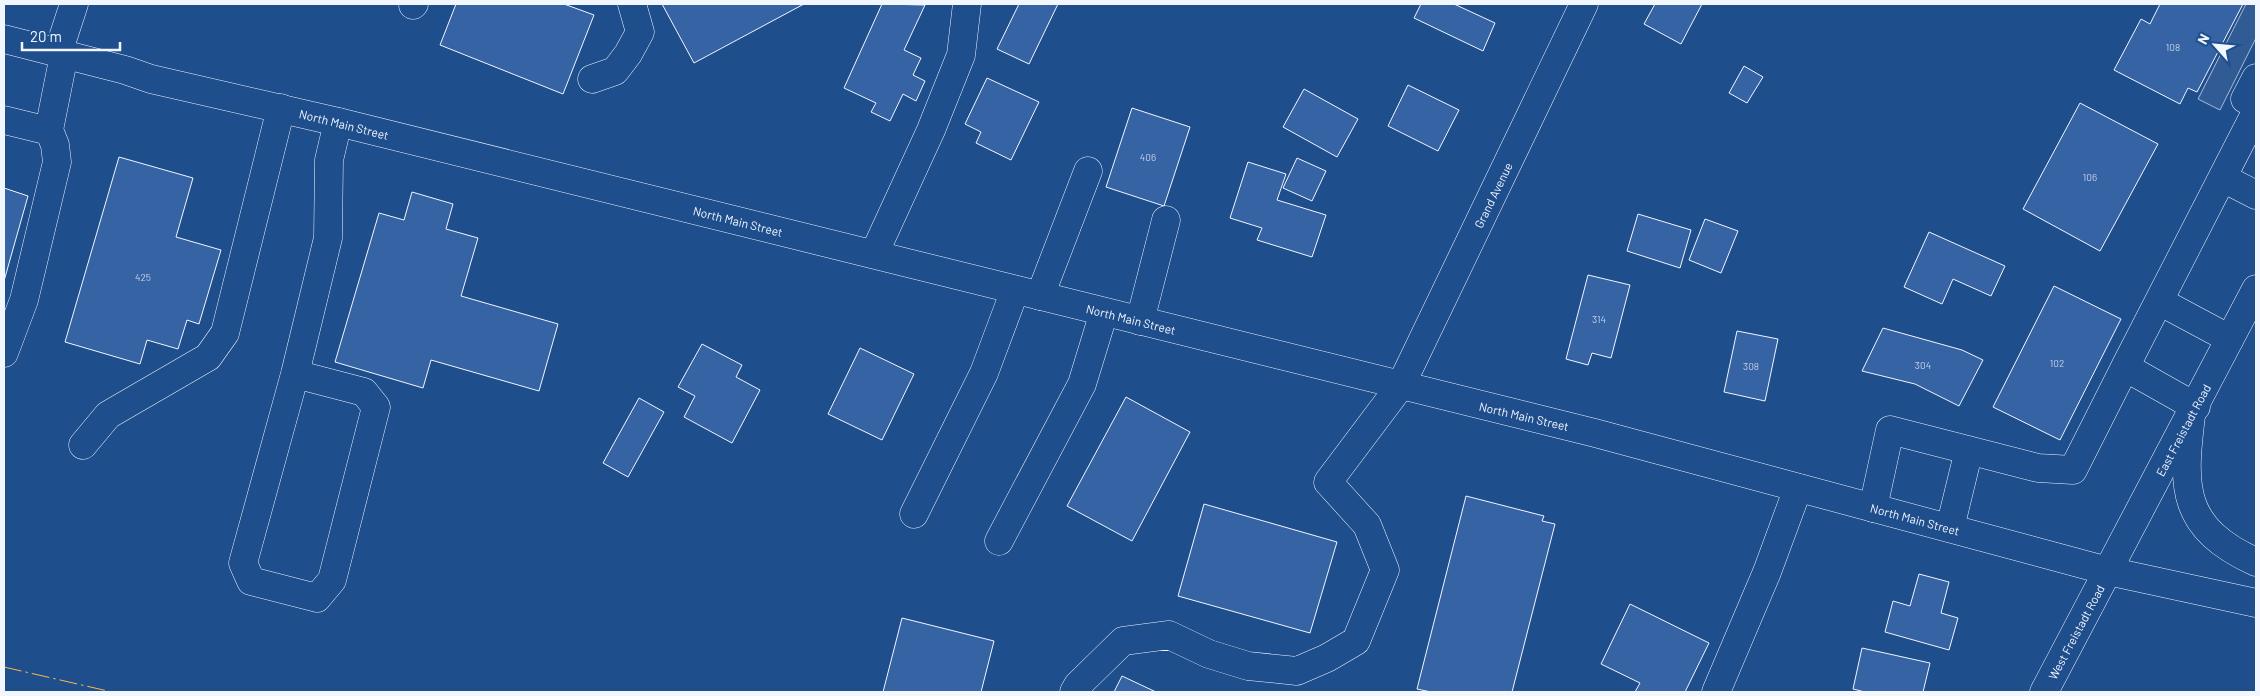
<svg xmlns="http://www.w3.org/2000/svg" width="2260" height="696" viewBox="0 0 2260 696" font-family="Barlow,sans-serif">
  <rect width="100%" height="100%" fill="#1f4e8c"/>
  <path fill="#305b95" stroke="#a8bbd7" d="M2246 4H2256V38L2220 110 2198 99Z"/>
  <path fill="#3563a3" stroke="#f2f6ff" d="M456 4H564L594 15 563 94 440 45Z
    M662 4H804L694 63Z
    M882 4 925 5 904 50 921 58 913 75 925 81 916 101 903 94 890 121 871 112 876 103 844 88Z
    M1019 4H1058L1029 64 997 49Z
    M1421 4H1454L1495 23 1483 51 1414 18Z
    M1655 4H1702L1681 44 1644 24Z
    M2160 4H2243L2197 92 2188 88 2180 104 2114 70 2141 19 2150 24Z
    M1744 66 1763 77 1747 103 1729 93Z
    M987 78 1039 102 1011 160 976 143 981 132 965 124Z
    M1408 85 1459 110 1438 151 1388 126Z
    M1304 89 1358 119 1337 157 1283 127Z
    M2080 103 2158 144 2100 251 2023 209Z
    M1132 108 1190 127 1164 206 1106 187Z
    M119 157 193 178 176 237 221 250 199 324 187 320 178 349 147 340 140 364 65 342Z
    M1297 158 1326 171 1312 201 1283 188Z
    M1248 162 1286 174 1277 200 1326 215 1312 257 1257 240 1262 228 1230 218Z
    M4 188 28 196 4 281Z
    M412 192 453 204 446 229 478 238 461 296 558 324 539 391 431 360 423 388 335 362 379 213 404 220Z
    M1638 214 1691 230 1680 268 1627 251Z
    M1705 219 1738 231 1721 273 1689 260Z
    M1929 232 2005 266 1991 296 1953 279 1942 304 1904 287Z
    M1588 275 1630 285 1611 358 1592 353 1588 365 1566 359Z
    M2054 286 2121 319 2060 440 1993 407Z
    M1883 328 1962 350 1983 360 1959 406 1915 384 1862 371Z
    M1737 331 1778 339 1765 401 1724 392Z
    M702 344 742 365 736 377 760 390 732 443 684 417 695 396 678 387Z
    M860 348 914 374 882 440 828 414Z
    M1126 397 1190 432 1132 541 1067 506Z
    M639 398 664 412 628 477 603 463Z
    M1466 496 1544 516 1542 521 1555 524 1512 692H1431L1417 689Z
    M1204 504 1337 542 1310 633 1178 596Z
    M1919 574 1949 582 1941 613 1958 618 1949 650 1885 632 1893 601 1910 606Z
    M1630 604 1709 643 1685 692H1635L1640 683 1601 664Z
    M902 618 994 641 981 692H883Z
    M1862 648 1930 663 1923 692H1865L1853 689Z
    M1122 676 1156 692H1114Z"/>
  <g fill="none" stroke-linecap="round" stroke-linejoin="round">
    <defs>
      <path id="minor" d="M413 5 414 4
        M58 53 74 4
        M2256 78 2245 99 2256 105
        M592 79 615 71 628 54 640 32 632 4
        M4 120 49 131
        M2223 178 2256 195
        M874 254 931 130 961 55 967 4
        M1040 296 1088 171
        M2159 301 2230 339
        M1140 321 1166 220
        M4 353 24 300 57 162 55 145 49 130 64 55
        M295 374 364 392 376 407 332 580 317 598 251 581 243 563 295 374 328 238 329 160 338 122
        M2196 407 2125 367 2256 112
        M83 445 108 415 208 357 225 333 281 108
        M1873 508 1890 430 2038 468 2073 470 2125 367
        M914 514 984 373 1015 290
        M1950 528 1969 450
        M999 541 1082 384 1104 312
        M1074 692 1078 685 1123 641 1169 635 1209 654 1248 666 1297 671 1327 658 1356 641 1385 570 1367 525 1328 482 1401 385 1584 4
        M1716 692 1767 572 1798 488
        M2044 692 2256 289"/>
      <path id="major" d="M4 39 125 70 151 79 338 122 1595 433 2108 571 2256 603
        M2191 416C2182 488 2181 528 2256 562"/>
    </defs>
    <use href="#minor" stroke="#f2f6ff" stroke-width="29"/>
    <use href="#major" stroke="#f2f6ff" stroke-width="29"/>
    <use href="#minor" stroke="#1f4e8c" stroke-width="28"/>
    <use href="#major" stroke="#1f4e8c" stroke-width="28"/>
    <path stroke="#ffb74d" stroke-width="1" stroke-dasharray="18 4 2.5 4" stroke-linecap="butt" d="M4 667 112 692"/>
  </g>
  <g text-anchor="middle" dominant-baseline="central" stroke-width="4" stroke-linejoin="round" paint-order="stroke">
    <g font-size="10" fill="#c3d1e8">
      <text x="2173" y="47">108</text>
      <text x="1148" y="157">406</text>
      <text x="2090" y="177">106</text>
      <text x="143" y="277">425</text>
      <text x="1599" y="319">314</text>
      <text x="2057" y="363">102</text>
      <text x="1923" y="365">304</text>
      <text x="1751" y="366">308</text>
    </g>
    <g font-size="12" fill="#f2f6ff" stroke="#1f4e8c">
      <text transform="translate(344 124) rotate(14)">North Main Street</text>
      <text transform="translate(1493 195) rotate(-64)">Grand Avenue</text>
      <text transform="translate(738 221) rotate(14)">North Main Street</text>
      <text transform="translate(1131 319) rotate(14)">North Main Street</text>
      <text transform="translate(1524 416) rotate(13)">North Main Street</text>
      <text transform="translate(2183 430) rotate(-62)">East Freistadt Road</text>
      <text transform="translate(1915 519) rotate(15)">North Main Street</text>
      <text transform="translate(2076 632) rotate(-62)">West Freistadt Road</text>
    </g>
  </g>
  <rect width="2260" height="696" fill="none" stroke="#f2f6ff" stroke-width="10"/>
  <g transform="translate(2215 45) rotate(297)" stroke="#1f4e8c" stroke-width="4" paint-order="stroke">
  <path d="M0-4L9 19L0 12L-9 19Z" fill="#f2f6ff"/>
  <text y="-8" font-size="14" font-weight="bold" text-anchor="middle" fill="#f2f6ff">N</text>
  </g>
  <path d="M22 42v8h98v-8" fill="none" stroke="#f2f6ff" stroke-width="2.5"/>
  <text x="30" y="42" font-size="15" fill="#f2f6ff" stroke="#1f4e8c" stroke-width="4" paint-order="stroke">20 m</text>
</svg>
